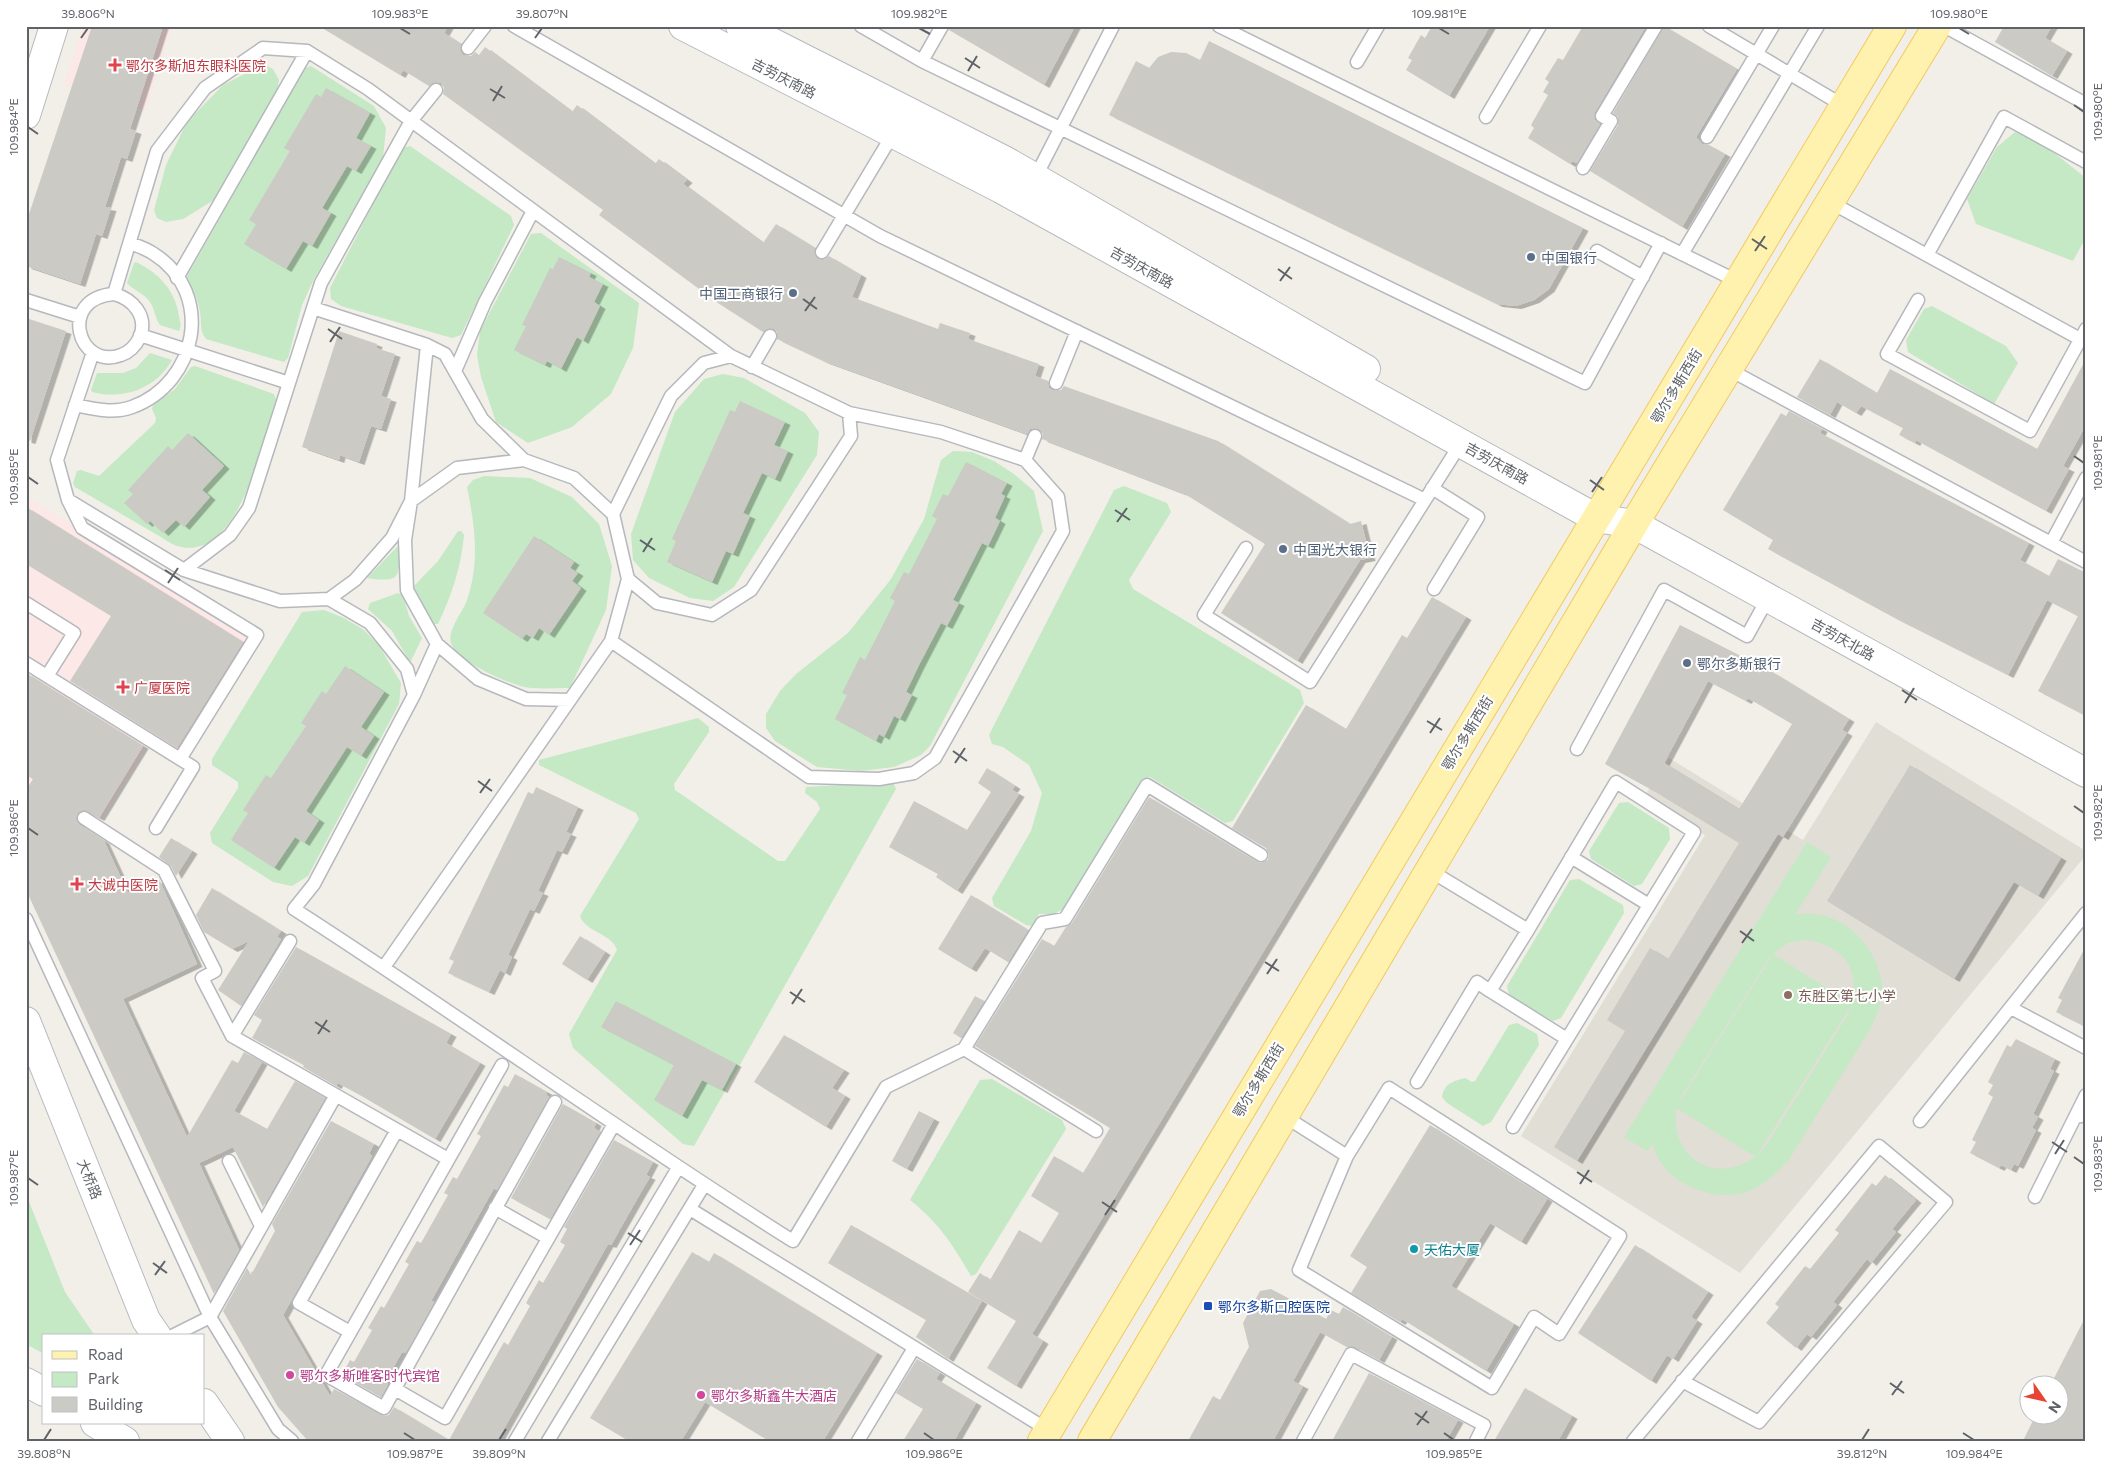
<svg xmlns="http://www.w3.org/2000/svg" width="2112" height="1467" viewBox="0 0 2112 1467" font-family="Commissioner,'Noto Sans SC',sans-serif">
  <defs>
    <filter id="shadow"><feDropShadow dx="5.5" dy="3" stdDeviation="0" flood-color="#0004"/></filter>
  </defs>
  <rect width="100%" height="100%" fill="#f1efe8"/>
  <path fill="#e1ded6" d="M1876 722 2086 851V855L1740 1273 1521 1136 1705 835 1644 797 1669 758 1803 840Z"/>
  <path fill="#fce8e6" d="M83 26H172L145 111 64 85Z
    M26 496 251 637 178 753 153 737 99 822 83 812 63 843 26 862Z"/>
  <path fill="#c5e8c5" fill-rule="evenodd" d="M264 64 273 69 279 80 277 90 214 200 183 219 166 222 157 218 154 210 166 165 187 122 223 85Z
    M311 66 374 106 386 128 383 158 314 279 302 305 288 358 284 362 206 339C199 330 202 323 200 312 198 299 193 289 186 278L305 68Z
    M2015 132 2044 145 2086 178V237L2073 261 1976 224 1967 199 1997 147Z
    M410 146 511 216 514 225 461 335 452 338 341 306 331 299 330 288 402 148Z
    M541 233 639 303 633 348 611 394 572 427 528 443 496 422 481 377 477 355 480 331 531 234Z
    M136 262C159 273 175 290 179 316 180 322 182 326 179 331L160 325C155 319 155 309 150 302 144 293 133 290 127 283L134 263Z
    M1932 306 2006 346 2018 363 1994 404 1908 352 1906 340 1924 309Z
    M150 353 172 360C156 389 123 400 92 392L91 390 97 373H123L136 368Z
    M195 366 274 394 276 399C264 438 240 559 181 547 173 546 162 537 154 533 128 518 101 502 75 487L73 483 77 471 81 470 99 476 155 423 156 418 152 409 153 405 175 389 191 367Z
    M723 374 744 378 805 413 819 432 817 455 734 587 713 601 690 598 649 578 633 560 631 534 675 412 704 379Z
    M953 451 972 452 994 461 1014 474 1034 491 1043 531 930 746 921 755 894 767 861 771 817 767 775 741 766 728V714L780 691 796 674 848 633 891 579 924 519 941 460Z
    M484 476 530 478 572 497 599 524 612 566 606 610 570 688C558 688 545 689 532 688 513 687 457 662 451 643 447 630 463 612 467 600 480 562 475 526 467 487L473 480Z
    M1124 486 1167 503 1171 512 1129 580 1133 589 1300 690 1304 703 1233 821 1225 823 1150 777 1142 779 1063 909 1054 914H1039L1032 926 1026 925 994 906 992 898 1031 831 1042 793 1029 765 1003 747 992 744 989 735 1114 490Z
    M458 531H461L464 535C461 567 452 595 438 624H434L423 610 414 586 438 561Z
    M397 547 400 548C399 577 401 583 367 578Z
    M398 593 403 595 409 616 422 638 411 661 408 659 392 631 368 609 370 603Z
    M324 610 344 618 364 630 380 647 401 683 399 704 308 876 292 886 273 882 212 843 210 833 238 788V782L212 765V759L302 612Z
    M698 718 709 727V732L674 784 675 790 778 861H785L820 809 817 802 805 793 806 787 893 782 896 789 694 1146 683 1144 573 1048 569 1034 617 950C612 933 586 933 580 916L639 819 636 813 539 765V760Z
    M1628 802 1669 828 1670 839 1642 884 1634 886 1591 859 1589 851 1619 803Z
    M1807 842 1831 857 1795 915C1839 906 1878 944 1882 986 1883 1003 1876 1018 1868 1033L1788 1161C1777 1172 1767 1183 1752 1190 1717 1205 1661 1184 1653 1144L1647 1151 1624 1137ZM1804 940C1847 944 1865 976 1847 1016L1766 1146C1729 1190 1669 1166 1676 1108L1756 1157 1852 1004 1773 954 1788 943ZM1771 955 1772 956 1678 1104 1682 1095Z
    M1579 879 1623 905 1624 913 1561 1018 1553 1021 1509 995 1507 986 1570 880Z
    M1517 1023 1537 1034 1539 1045 1491 1122 1483 1126 1447 1103 1442 1097C1444 1084 1453 1081 1465 1078L1472 1082 1475 1081 1509 1025Z
    M992 1079 1062 1120 1066 1129 976 1274 971 1276C953 1245 939 1223 910 1200L980 1080Z
    M26 1194 65 1292 95 1336H44V1354L26 1344Z"/>
  <path fill="#cccac5" fill-rule="evenodd" filter="url(#shadow)" d="M92 26H163L130 129 136 131 127 159 121 157 105 207 111 208 102 236 96 234 80 284 26 266V223Z
    M319 26H448L444 33 461 44 460 51 463 55 471 56 475 52 479 55 485 47 572 112 577 105 655 164 659 159 687 180 683 184 763 243 776 224 815 248V255L818 259H825L829 256 861 275 852 297 938 329 940 323 970 333 968 339 1039 364 1035 376 1048 381 1049 388 1053 391 1061 390 1064 386 1218 441 1350 524 1361 521 1370 558 1360 560 1297 661 1221 613 1265 544 1185 494 1042 439 1043 434 1039 429H1030L1027 434 824 361 777 339V332L774 329 770 328 763 332 718 303 599 215 603 210 443 94 444 88 441 83 434 82 429 86 403 70 400 75Z
    M950 26H1075L1044 85 949 30Z
    M1432 26H1490L1449 96 1406 70 1412 60 1408 58 1421 35 1425 38Z
    M1583 26H1646L1595 112V120L1600 124 1577 163 1572 161 1570 164 1528 138 1534 128 1531 125 1548 95 1543 92 1549 82 1545 79 1558 58 1563 60Z
    M1664 26 1737 69 1696 137 1702 144 1709 145 1725 154 1682 227 1590 171 1618 125V117L1613 113Z
    M2004 26H2052L2045 38 2067 51 2052 76 1995 42Z
    M1209 41 1583 228 1549 289 1534 300 1516 306 1497 304 1109 115 1136 61 1149 68 1158 57 1171 52 1186 53 1200 60Z
    M326 88 370 113 356 138 371 146 356 171 347 166 322 208 331 213 312 246 303 241 286 269 244 244 256 224 249 220 290 151 284 148 303 116 316 94 321 97Z
    M559 257 591 273 589 277 603 284 594 302 600 306 583 341 577 337 561 369 547 361 545 365 514 350 526 326 522 325 550 268 553 269Z
    M26 318 66 331 30 441 26 440Z
    M339 331 377 344 376 348 395 354 381 396 391 399 381 429 371 426 359 462 340 455 339 460 302 447Z
    M1820 359 1877 393 1890 369 2037 449 2086 359V425L2063 466 2069 469 2046 511 1916 440 1915 443 1899 435 1903 428 1861 406 1856 413 1837 402 1830 415 1797 397Z
    M740 401 785 422 774 445 788 451 775 479 762 473 743 513 750 516 733 554 726 551 712 582 667 562 676 541 672 539 730 410 735 412Z
    M1789 411 1822 429 1820 433 2029 543 2020 560 2049 576 2058 559 2086 573V716L2038 691 2078 616 2047 600 2008 675 1895 618 1768 549 1773 540 1723 510 1781 413 1786 416Z
    M188 433 224 466 202 490 210 497 184 527 176 520 163 533 150 521 147 524 124 503 133 494 128 490 168 446 172 450Z
    M966 462 1007 483 1001 494 1005 496 995 518 1000 521 988 546 982 543 953 600 959 603 947 626 941 623 919 665 906 692 912 695 900 719 894 716 884 737 879 734 876 741 835 719 847 695 842 693 860 657 865 660 895 601 890 598 904 572 909 574 937 519 932 516 943 494 948 496Z
    M26 507 243 642 177 748 70 681 111 616 26 564Z
    M534 536 574 562 570 568 578 573 572 581 581 588 549 635 539 628 533 638 526 634 522 639 483 613Z
    M1432 597 1466 617 1032 1334 1043 1341 1016 1386 987 1368 1016 1321 968 1292 980 1273 990 1280 1019 1230 1041 1243 1059 1213 1031 1196 1054 1156 1083 1173 1110 1128 975 1046 1042 939 1054 946 1066 927 1072 923 1149 797 1257 862 1261 863 1268 860 1269 855 1266 848 1232 828 1306 705 1346 729 1402 635 1407 638Z
    M1680 625 1774 673 1849 719 1842 730 1847 733 1783 837 1778 834 1577 1161 1554 1147 1625 1031 1607 1020 1650 948 1668 959 1739 843 1654 791 1605 764ZM1708 681 1746 701 1748 698 1792 724 1739 809 1664 763Z
    M345 666 384 692 361 727 374 736 361 756 347 747 306 811 319 820 304 843 295 837 274 868 231 840 248 813 243 810 266 775 271 778 306 726 301 723 322 691 326 694Z
    M26 673 143 746 99 818 84 810 78 813 76 818 80 825 104 841 128 893 159 879 197 964 123 999 187 1137 232 1060 238 1063 244 1052 262 1062 234 1111 267 1129 295 1081 325 1098 263 1207 233 1147 199 1163 239 1250 214 1294 26 890V790L33 779 26 775Z
    M1910 765 2061 858 2038 896 2014 882 1954 979 1827 901Z
    M987 768 1015 786 1012 790 1019 794 957 891 936 877 938 874 889 847 914 801 967 830 991 792 978 783Z
    M536 787 578 807 566 832 571 834 562 852 557 850 538 891 543 893 534 911 530 909 508 955 512 957 505 973 500 970 489 992 448 973 454 961 449 959 528 792 533 794Z
    M171 838 192 851 176 876 171 866 159 857Z
    M212 888 281 931 277 937 281 939 241 1006 218 990 249 941 232 949 204 932 196 915Z
    M971 895 1028 930 1008 962 985 948 971 969 938 949Z
    M580 936 605 952 587 980 562 964Z
    M2086 946V1027L2056 1012 2062 1000 2058 998Z
    M296 947 451 1034 446 1043 480 1063 435 1139 360 1095 338 1083 336 1086 303 1067 304 1065 252 1038 262 1020 254 1015Z
    M975 996 984 1001 961 1038 953 1033Z
    M616 1001 736 1064 722 1090 702 1080 682 1116 654 1100 674 1065 601 1027Z
    M784 1035 844 1070 832 1088 845 1096 826 1127 754 1082Z
    M2016 1039 2055 1059 2050 1069 2054 1071 2033 1114 2038 1117 2032 1128 2036 1130 2018 1166 2014 1164 2011 1170 2001 1165 1999 1168 1970 1153 1976 1142 1972 1140 1993 1097 1988 1094 1993 1085 1988 1082 2007 1045 2011 1047Z
    M515 1074 547 1092 546 1095 549 1097 497 1190 494 1188 431 1301 434 1302 411 1344 405 1353 402 1352 385 1382 388 1384 381 1397 342 1375 350 1360 354 1362 372 1330 368 1328 381 1306 384 1308 409 1264 405 1262 417 1241 421 1243 448 1195 444 1193 453 1177 457 1179 481 1136 477 1134 504 1085 508 1087Z
    M563 1104 596 1123 594 1128 600 1132 550 1219 511 1198Z
    M919 1111 934 1119 907 1169 892 1161Z
    M331 1121 374 1144 369 1154 372 1156 283 1315 330 1396 334 1389 384 1416 389 1415 394 1407 449 1440 504 1342 508 1345 530 1306 526 1303 539 1280 543 1283 565 1245 560 1242 567 1229 564 1227 614 1140 653 1162 646 1175 650 1177 641 1192 611 1245 608 1244 497 1441H308L278 1407 223 1311 247 1268 251 1275 275 1231 272 1224Z
    M1430 1125 1547 1199 1521 1242 1490 1223 1451 1286 1514 1324 1486 1371 1402 1319 1400 1322 1351 1293 1367 1267 1350 1256Z
    M1885 1175 1916 1200 1892 1229 1896 1232 1871 1263 1867 1259 1833 1302 1837 1305 1811 1337 1807 1334 1796 1348 1766 1323 1779 1307 1775 1304 1805 1266 1810 1269 1839 1233 1835 1230 1872 1183 1876 1186Z
    M851 1225 982 1301 948 1359 916 1337 926 1320 828 1263Z
    M1635 1245 1708 1292 1691 1317 1697 1321 1673 1359 1667 1355 1651 1381 1578 1333Z
    M692 1252 709 1262 714 1253 877 1353 823 1441H769L705 1402 681 1441H629L590 1418Z
    M1271 1289 1326 1319 1331 1310 1339 1314 1343 1307 1392 1337 1379 1360 1355 1347H1347L1320 1332 1293 1381 1303 1386 1273 1441H1188L1213 1396 1220 1400 1249 1347 1243 1323 1260 1291Z
    M2086 1316V1441H2023L2036 1414H2060V1384H2051Z
    M917 1359 940 1373 936 1379 976 1403 954 1441H903L923 1409 896 1393Z
    M1369 1373 1458 1420 1446 1441H1332Z
    M1525 1388 1572 1416 1558 1441H1494Z"/>
  <g fill="none" stroke-linecap="round" stroke-linejoin="round">
    <defs>
      <path id="service" d="M514 26 880 236 1425 500
        M861 26 922 61 1585 383 1661 243
        M1219 26 1739 282
        M1709 26 1844 106
        M1944 26 2086 104
        M468 48 485 26
        M922 61 942 26
        M1357 62 1378 26
        M1486 117 1540 26
        M1707 137 1773 26
        M1583 168 1611 121 1602 116 1656 26
        M1035 178 1113 26
        M1830 202 2080 339
        M1597 251 1643 277
        M822 252 893 134
        M1682 254 1818 26
        M1927 255 2004 117 2086 162
        M177 278 307 51
        M114 294C133 299 148 316 140 337 136 345 130 352 121 355 78 371 57 298 114 294L157 151 205 88 263 48 307 51 368 89 731 356 849 413 941 432 1025 460 1058 497 1063 531 935 758 914 773 879 779 809 777 611 641
        M26 300 80 317
        M1918 300 1887 354 2030 431 2086 329
        M313 308 427 345 445 354 482 419 524 460
        M140 335 289 383
        M93 352 57 460 68 500 82 528 257 635 180 759
        M752 367 770 336
        M1728 369 2086 562
        M455 371 485 302 533 211
        M1056 383 1077 331
        M75 405C94 409 113 414 132 407 198 383 215 293 154 254 147 249 138 246 130 243
        M1025 460 1035 436
        M1432 488 1478 517 1434 589
        M68 500 184 570 280 601 329 599 370 623 407 669 414 695
        M613 514 671 396 704 363 731 356
        M2051 543 2086 478
        M1246 548 1204 615 1310 682 1461 443
        M184 570 230 535 249 508 321 283 411 121 436 90
        M628 579 657 603 712 615 751 590 851 436 849 413
        M329 599 355 580 392 538 411 501 427 345
        M26 603 74 633 47 676
        M437 644 414 695 314 884 294 909C462 1017 624 1135 793 1241L886 1087 964 1049 1096 1131
        M26 663 193 767 156 828
        M1577 749 1664 590 1747 636 1768 598
        M84 818 164 870 215 971 202 978 232 1036 448 1159
        M1571 857 1649 905
        M26 919 210 1317 278 1429 292 1441
        M384 967 611 641 628 579 613 514 574 478 524 460 457 468 411 501 405 540 407 590 437 644 478 679 526 699 570 700
        M1490 991 1567 1039
        M2011 1008 2086 1048
        M232 1036 290 941
        M964 1049 1042 923 1065 919 1147 785 1261 855
        M502 1065 326 1375 384 1408 555 1102
        M1417 1082 1477 982 1490 991 1528 930 1429 870
        M1284 1116 1347 1156 1389 1088 1620 1236 1559 1334 1534 1317 1492 1388 1299 1270 1347 1156
        M2075 1117 2086 1095
        M1920 1121 2086 913
        M1513 1127 1694 832 1616 782 1528 930
        M229 1161 261 1226
        M2035 1197 2075 1117 2086 1115
        M495 1208 548 1238
        M690 1209 1048 1430
        M350 1332 299 1303 397 1130
        M172 1336 210 1317 336 1095
        M395 1389 445 1418 614 1124
        M515 1441 678 1168
        M548 1441 704 1185
        M858 1441 914 1348
        M1303 1441 1351 1354 1484 1425 1476 1441
        M1633 1441 1879 1146 1946 1202 1759 1422 1682 1381"/>
      <path id="secondary" d="M683 26 1001 189 1596 518 1634 524 2086 773
        M740 26 1006 161 1366 369
        M26 115 54 26
        M26 1021 146 1320 157 1336
        M26 1382 44 1392
        M204 1403 230 1441
        M95 1423 125 1441"/>
      <path id="primary" d="M1042 1441 1892 26
        M1092 1441 1634 524 1937 26"/>
    </defs>
    <use href="#service" stroke="#b5b8bc" stroke-width="15"/>
    <use href="#secondary" stroke="#b6babf" stroke-width="30"/>
    <use href="#primary" stroke="#f2c960" stroke-width="30"/>
    <use href="#service" stroke="#fff" stroke-width="12"/>
    <use href="#secondary" stroke="#fff" stroke-width="28"/>
    <use href="#primary" stroke="#fff2af" stroke-width="28"/>
  </g>
  <path fill="none" stroke="#5f6368" stroke-width="2" d="M400 28 410 34M919 28 930 34M1439 28 1449 34M1959 28 1969 34M81 38 88 28M535 38 542 28M965 58 980 68M968 71 977 56M490 89 505 98M493 101 502 86M2074 105 2084 112M28 127 38 134M1752 239 1767 249M1755 251 1765 236M1278 269 1292 279M1280 281 1290 267M803 299 817 309M805 311 815 297M328 329 342 339M330 342 340 327M2074 456 2084 463M28 477 38 484M1590 480 1604 490M1592 492 1602 477M1115 510 1130 520M1117 522 1127 508M640 540 655 550M643 552 652 538M165 570 180 580M168 583 178 568M1902 690 1917 700M1905 703 1914 688M1427 721 1442 730M1430 733 1440 718M953 751 967 761M955 763 965 748M478 781 492 791M480 793 490 779M2074 806 2084 813M28 828 38 835M1740 931 1754 941M1742 943 1752 929M1265 962 1279 971M1267 974 1277 959M790 992 805 1002M792 1004 802 989M315 1022 330 1032M318 1034 327 1020M2052 1142 2067 1152M2055 1154 2064 1140M2074 1157 2084 1164M1577 1172 1592 1182M28 1178 38 1185M1580 1184 1589 1170M1102 1202 1117 1212M1105 1215 1115 1200M628 1233 642 1242M630 1245 640 1230M153 1263 167 1273M155 1275 165 1261M1890 1383 1904 1393M1892 1395 1902 1381M1415 1413 1429 1423M1417 1425 1427 1411M404 1433 415 1440M924 1433 934 1440M1444 1433 1454 1440M1963 1433 1974 1440M44 1440 51 1429M499 1440 506 1429M1862 1440 1869 1429"/>
  <g fill="#e0444e" stroke="#fff" stroke-width="2">
    <path d="M112.5 57.5h5v5h5v5h-5v5h-5v-5h-5v-5h5z"/>
    <path d="M120.5 679.5h5v5h5v5h-5v5h-5v-5h-5v-5h5z"/>
    <path d="M74.5 876.5h5v5h5v5h-5v5h-5v-5h-5v-5h5z"/>
  </g>
  <g fill="#5c6f8a" stroke="#fff" stroke-width="2">
    <circle cx="1531" cy="257" r="5"/>
    <circle cx="793" cy="293" r="5"/>
    <circle cx="1283" cy="549" r="5"/>
    <circle cx="1687" cy="663" r="5"/>
  </g>
  <circle fill="#8d6e63" stroke="#fff" stroke-width="2" cx="1788" cy="995" r="5"/>
  <circle fill="#0f9aa8" stroke="#fff" stroke-width="2" cx="1414" cy="1249" r="5"/>
  <rect fill="#1a4fb4" stroke="#fff" stroke-width="2" x="1203" y="1301" width="10" height="10" rx="2.5"/>
  <g fill="#d1479c" stroke="#fff" stroke-width="2">
    <circle cx="290" cy="1375" r="5"/>
    <circle cx="701" cy="1395" r="5"/>
  </g>
  <g text-anchor="middle" dominant-baseline="central" stroke-width="4" stroke-linejoin="round" paint-order="stroke">
    <g font-size="14" fill="#be3a42" stroke="#fff" text-anchor="start">
      <text x="126" y="65">鄂尔多斯旭东眼科医院</text>
      <text x="134" y="687">广厦医院</text>
      <text x="88" y="884">大诚中医院</text>
    </g>
    <g font-size="14" fill="#5f6368" stroke="#fff">
      <text transform="translate(784 78) rotate(27)">吉劳庆南路</text>
      <text transform="translate(1142 267) rotate(29)">吉劳庆南路</text>
      <text transform="translate(1676 386) rotate(-59)">鄂尔多斯西街</text>
      <text transform="translate(1497 463) rotate(29)">吉劳庆南路</text>
      <text transform="translate(1843 639) rotate(29)">吉劳庆北路</text>
      <text transform="translate(1467 733) rotate(-59)">鄂尔多斯西街</text>
      <text transform="translate(1258 1080) rotate(-59)">鄂尔多斯西街</text>
      <text transform="translate(90 1179) rotate(68)">大桥路</text>
    </g>
    <g font-size="14" fill="#4e5e75" stroke="#fff" text-anchor="start">
      <text x="1541" y="257">中国银行</text>
      <text x="783" y="293" text-anchor="end">中国工商银行</text>
      <text x="1293" y="549">中国光大银行</text>
      <text x="1697" y="663">鄂尔多斯银行</text>
    </g>
    <g font-size="14" fill="#785e54" stroke="#fff" text-anchor="start">
      <text x="1798" y="995">东胜区第七小学</text>
    </g>
    <g font-size="14" fill="#0d838f" stroke="#fff" text-anchor="start">
      <text x="1424" y="1249">天佑大厦</text>
    </g>
    <g font-size="14" fill="#164399" stroke="#fff" text-anchor="start">
      <text x="1218" y="1306">鄂尔多斯口腔医院</text>
    </g>
    <g font-size="14" fill="#b23c85" stroke="#fff" text-anchor="start">
      <text x="300" y="1375">鄂尔多斯唯客时代宾馆</text>
      <text x="711" y="1395">鄂尔多斯鑫牛大酒店</text>
    </g>
  </g>
  <rect width="2112" height="1467" fill="none" stroke="#ffffff" stroke-width="55"/>
  <rect x="42" y="1334" width="162" height="90" fill="#ffffff" stroke="#bfc1c3"/>
  <rect x="52" y="1351" width="25" height="8" fill="#fff2af" stroke="#bfc1c3"/>
  <text x="88" y="1360" font-size="15" fill="#5f6368">Road</text>
  <rect x="52" y="1372" width="25" height="15" fill="#c5e8c5" stroke="#bfc1c3"/>
  <text x="88" y="1384" font-size="15" fill="#5f6368">Park</text>
  <rect x="52" y="1397" width="25" height="15" fill="#cccac5" stroke="#bfc1c3"/>
  <text x="88" y="1410" font-size="15" fill="#5f6368">Building</text>
  <g transform="translate(2044 1400) rotate(124)"><circle r="24" fill="#ffffff" stroke="#bfc1c3"/>
  <path d="M0-4L9 19L0 12L-9 19Z" fill="#ea4335"/>
  <text y="-8" font-size="14" font-weight="bold" text-anchor="middle" fill="#5f6368">N</text>
  </g>
  <rect x="28" y="28" width="2056" height="1412" fill="none" stroke="#5f6368" stroke-width="2"/>
  <g font-size="12" text-anchor="middle" fill="#5f6368">
    <text x="88" y="18">39.806°N</text>
    <text x="400" y="18">109.983°E</text>
    <text x="542" y="18">39.807°N</text>
    <text x="919" y="18">109.982°E</text>
    <text x="1439" y="18">109.981°E</text>
    <text x="1959" y="18">109.980°E</text>
    <text transform="translate(2098 112) rotate(-90)" y="4">109.980°E</text>
    <text transform="translate(14 127) rotate(-90)" y="4">109.984°E</text>
    <text transform="translate(2098 463) rotate(-90)" y="4">109.981°E</text>
    <text transform="translate(14 477) rotate(-90)" y="4">109.985°E</text>
    <text transform="translate(2098 813) rotate(-90)" y="4">109.982°E</text>
    <text transform="translate(14 828) rotate(-90)" y="4">109.986°E</text>
    <text transform="translate(2098 1164) rotate(-90)" y="4">109.983°E</text>
    <text transform="translate(14 1178) rotate(-90)" y="4">109.987°E</text>
    <text x="44" y="1458">39.808°N</text>
    <text x="415" y="1458">109.987°E</text>
    <text x="499" y="1458">39.809°N</text>
    <text x="934" y="1458">109.986°E</text>
    <text x="1454" y="1458">109.985°E</text>
    <text x="1862" y="1458">39.812°N</text>
    <text x="1974" y="1458">109.984°E</text>
  </g>
</svg>
